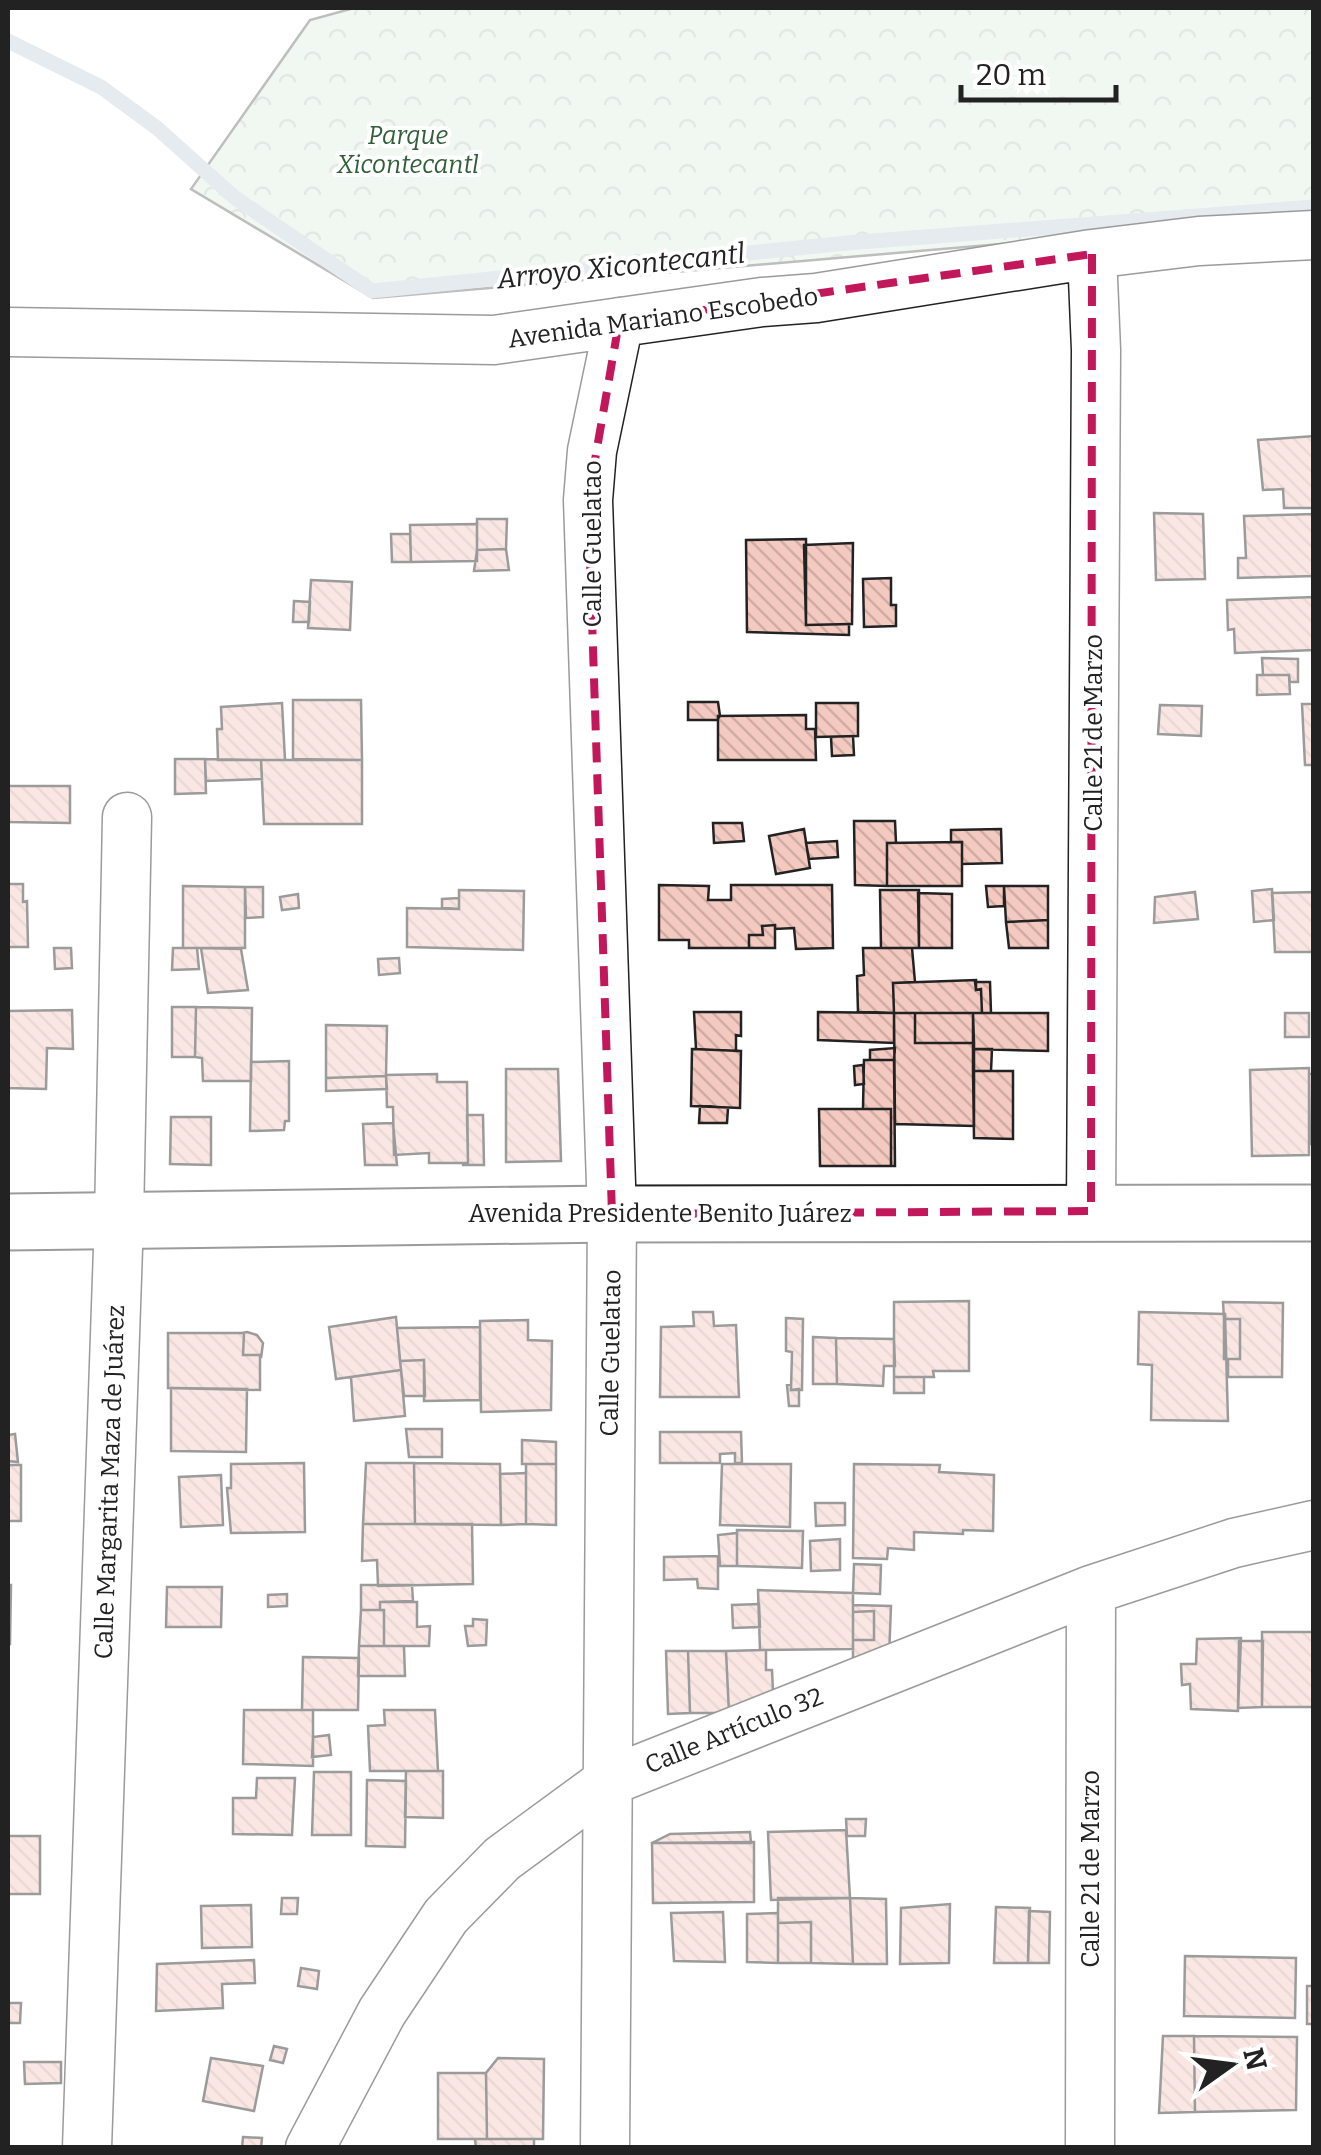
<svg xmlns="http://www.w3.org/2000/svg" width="1321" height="2155" viewBox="0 0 1321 2155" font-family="Bitter,serif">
  <defs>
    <pattern id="park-crowns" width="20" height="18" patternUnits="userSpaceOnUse" patternTransform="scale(2.5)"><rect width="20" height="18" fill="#e0efe3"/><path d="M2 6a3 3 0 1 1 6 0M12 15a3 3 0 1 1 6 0" fill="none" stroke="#c0cdc2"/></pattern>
    <pattern id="building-back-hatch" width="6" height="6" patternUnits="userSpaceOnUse" patternTransform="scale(2.5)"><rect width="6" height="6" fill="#f3c9c0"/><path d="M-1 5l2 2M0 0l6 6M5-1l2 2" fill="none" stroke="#d0aca5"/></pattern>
  </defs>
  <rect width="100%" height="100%" fill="#fff"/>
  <path fill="url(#park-crowns)" stroke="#6f6f6f" stroke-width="2.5" d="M354 8H1313V213L1267 221 373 298 191 189 310 20Z"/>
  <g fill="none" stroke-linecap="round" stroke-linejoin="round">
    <path stroke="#c7d3dd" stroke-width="15" d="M8 41 101 87 157 128 234 197 372 291 847 243 1314 207"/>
  </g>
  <path fill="url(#building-back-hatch)" stroke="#222" stroke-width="2.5" d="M1314 436V508H1284L1283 489 1263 490 1258 440Z
    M1154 513 1203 514 1205 579 1156 580Z
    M1314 514V576L1238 578V558H1246L1244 516Z
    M477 519H507L506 549 477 550Z
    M477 524V561L411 562 410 525Z
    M391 534H410L411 562H392Z
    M806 539V625L849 624V635L747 632 746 540Z
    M853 543 852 624 806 625 804 545Z
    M506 549 509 570 474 571 477 550Z
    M891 578V605H896V626L864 627 863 579Z
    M311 580 352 582 350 630 308 628Z
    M1314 597V650L1235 653 1234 629 1228 630 1227 600Z
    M294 601 310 602 309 622H293Z
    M1262 658 1298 659V682H1290L1289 675H1263Z
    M1257 675H1289L1290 694 1257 695Z
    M293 700H361L362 760 293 759Z
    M688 702H718L720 716 717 720H688Z
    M282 703 285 760H218L217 729H222L221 707Z
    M816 703H858V736L816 737Z
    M1302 704H1314V765H1305Z
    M1160 705 1202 706 1201 736 1158 734Z
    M806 715V729H815L816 760H718V716Z
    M853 736 854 755 832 756 831 737Z
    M175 759H205L206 793 175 794Z
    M205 759 261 760 262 779 206 781Z
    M261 760H362V824H264Z
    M8 786H70V823L8 822Z
    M854 821H895L896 843H887V886L855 885Z
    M713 823H742L744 841 714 843Z
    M804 829 810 868 776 874 769 836Z
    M1001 829 1002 863 962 864V842H951V830Z
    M837 841 838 857 809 859 806 843Z
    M962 842V886H887V843Z
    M8 884H23V902L27 901 28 947H8Z
    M659 885 709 886 708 900H731V885H832L833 948 796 949 794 928 775 929V925L762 926 763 935H749V948H689V940H659Z
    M183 886 245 887V948H183Z
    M986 886H1004V906L988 907Z
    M1004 886H1048V920L1006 922Z
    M245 887H263V917L246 918Z
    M1272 889 1274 920 1254 922 1252 891Z
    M459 890 524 891 523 950 407 947V908L459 909Z
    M880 890H919V948H881Z
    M1195 892 1198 919 1154 923 1155 897Z
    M1314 892V952H1275L1272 893Z
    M918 893 952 894V948H919Z
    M298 894 299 908 282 910 280 897Z
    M459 898V909L442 908V899Z
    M1048 920V948H1009L1006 922Z
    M775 925V948H749V935H763L762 926Z
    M54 948H71L72 968 55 969Z
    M173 948H197L199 969 172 970Z
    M201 948 241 949 248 990 208 993Z
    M863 948H912L915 982 893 983 894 1013 858 1012 857 976 864 975Z
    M399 958 400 973 379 975 378 959Z
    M976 980V990L981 989 982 1013H894L893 983Z
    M975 982H990L991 1013H982L981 989 976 990Z
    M172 1007H196L195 1057H172Z
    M196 1007 252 1008 251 1081H203L202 1058 195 1057Z
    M72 1010 73 1049 47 1048 46 1089 8 1088V1011Z
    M694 1012H741V1036L736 1035V1051L696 1049Z
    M818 1012 894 1013V1043L818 1040Z
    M894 1013H915V1043H974V1126L895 1124Z
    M915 1013H973L974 1043H915Z
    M973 1013H1048V1051L973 1049Z
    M1285 1013H1309V1037H1285Z
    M326 1025 387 1026 386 1076 326 1078Z
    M895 1048 894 1060H870V1050Z
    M692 1049 741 1051 740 1108 691 1106Z
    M973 1049H992L991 1071H973Z
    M864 1060H894L895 1166H891V1109H863Z
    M289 1061V1121H285L284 1130 250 1131 251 1062Z
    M863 1065 864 1084 855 1085 854 1066Z
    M1309 1068V1155L1252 1156 1250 1070Z
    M506 1069H558L561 1161 506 1162Z
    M973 1071H1013V1139L974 1138Z
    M437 1074V1082H467L468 1163H429V1153L394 1155 393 1107H387L386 1075Z
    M1309 1074H1314V1144H1310Z
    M386 1076 387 1089 326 1091V1078Z
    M700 1106 728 1108 727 1123H699Z
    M819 1109H891V1166H820Z
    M467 1115H483L484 1165H462L468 1163Z
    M171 1117H211V1165L170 1164Z
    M393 1123 397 1165H365L363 1124Z
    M969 1301V1371H933L934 1377H894V1302Z
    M1223 1302 1283 1303 1282 1377H1228V1359H1240V1319H1224Z
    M693 1312H713L714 1326 736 1325 739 1397H660L661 1327 694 1326Z
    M1139 1312 1225 1314 1228 1421 1151 1420 1152 1365 1138 1364Z
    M396 1317 401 1370 336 1379 329 1327Z
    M786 1318 803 1319 802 1390H791L792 1352 786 1351Z
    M1224 1319H1240V1359H1224Z
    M528 1320V1340L552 1341 551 1410 481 1412 480 1321Z
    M480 1327V1400L424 1401V1360L400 1361 397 1328Z
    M247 1332 257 1335 263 1343 261 1358 260 1355H243L244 1333H242Z
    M168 1333H244L243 1355H260V1390L168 1388Z
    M813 1337 836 1338 837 1384H813Z
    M836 1338 894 1339 895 1366H884L883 1386 837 1384Z
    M424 1360 425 1396H404L400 1361Z
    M401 1370 405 1416 354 1421 351 1377Z
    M894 1377H924V1393H894Z
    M791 1384V1390L799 1389V1406H789L787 1385Z
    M171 1388 247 1389 246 1452 171 1451Z
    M406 1429H442V1457H409Z
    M660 1432H741L742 1463H735V1453L720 1454V1463H660Z
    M15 1434 18 1462 8 1461V1435Z
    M522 1440 556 1442V1464H522Z
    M304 1463 305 1532 231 1533 227 1488H231V1464Z
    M366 1463H414L415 1524H363Z
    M414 1463 500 1464 501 1525 415 1524Z
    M526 1464H556V1525L526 1524Z
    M722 1464H791L790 1527 720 1525Z
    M854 1464 940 1465 939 1472 994 1475 993 1531 963 1530V1534L914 1532V1550L888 1548 887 1559 853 1558Z
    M8 1465H21V1521H8Z
    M526 1473V1524L501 1525 500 1474Z
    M221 1475 223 1525 181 1527 179 1477Z
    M815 1503H845V1525L816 1526Z
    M363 1524H472L473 1584 378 1586 377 1560 362 1561Z
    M737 1530 803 1531 802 1568 737 1566Z
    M737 1533V1566H720L718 1535Z
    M840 1539V1570L811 1571 810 1541Z
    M718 1556V1589L698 1588 697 1579 664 1580V1557Z
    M854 1564 881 1565 880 1594 853 1593Z
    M8 1585H11L10 1644H8Z
    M361 1585H412L413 1601 380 1602V1610H361Z
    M167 1587H222L221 1627H166Z
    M758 1590 853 1593V1649L760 1650Z
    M287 1594V1606L268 1607V1595Z
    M380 1602H417V1627L430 1626 429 1646H384V1610H380Z
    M759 1604 760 1627 733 1628 732 1605Z
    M853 1605 891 1606 889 1657 853 1673V1640H874V1611L853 1612Z
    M361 1610H384V1646H359Z
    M874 1611V1640H853V1612Z
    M473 1619 487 1620 486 1645 468 1646 465 1626H473Z
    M1262 1632H1314V1707H1262Z
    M1241 1638 1238 1711 1191 1709 1190 1684 1182 1685 1181 1664H1196L1197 1639Z
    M1239 1641H1263L1262 1707 1238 1708Z
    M359 1646H404L405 1676H358Z
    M766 1650V1670H772L774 1712 729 1713 726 1651Z
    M666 1651H688L690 1713 668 1714Z
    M688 1651H726L729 1713H690Z
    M303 1657 359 1658 358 1710H302Z
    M244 1710H313V1766L243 1764Z
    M384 1710H435L438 1771H370L368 1726 385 1725Z
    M329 1735 331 1755 312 1757 313 1737Z
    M406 1771H443V1818L405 1817Z
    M314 1772H351V1835H312Z
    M257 1778H295L292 1835 233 1834V1798H256Z
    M367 1780 406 1781 405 1847 366 1846Z
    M846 1819H866L865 1836H847Z
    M846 1830 850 1898 771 1900 768 1832Z
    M750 1832 751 1843H652L670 1834Z
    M8 1836H40V1894H8Z
    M754 1842V1902L653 1903 652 1843Z
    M282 1898H298L297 1914H281Z
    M778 1898H850L853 1964 811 1963V1922L778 1923Z
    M850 1898 886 1899 887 1964H853Z
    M950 1904 949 1963 900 1964 901 1908Z
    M251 1905 252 1947 202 1948 201 1906Z
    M996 1907 1030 1908 1028 1963H994Z
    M1029 1911 1050 1912 1049 1963H1028Z
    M723 1912 725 1962 674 1961 671 1913Z
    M778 1913V1963L747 1962V1914Z
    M811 1922V1963H778V1923Z
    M1185 1956 1296 1958 1295 2018 1184 2016Z
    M254 1960 255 1983 222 1984 223 2008 156 2011 157 1964Z
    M301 1968 319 1971 317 1989 298 1986Z
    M1307 1986H1314V2024H1307Z
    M8 2003H21L20 2023H8Z
    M1163 2036H1194L1195 2112 1159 2113Z
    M1194 2036 1297 2037 1296 2110 1195 2112Z
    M274 2046 287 2049 283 2063 270 2060Z
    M211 2058 263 2066 254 2111 203 2101Z
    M498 2058 544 2059 543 2139H487L486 2073Z
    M24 2062H61V2083L25 2084Z
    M438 2073H486L487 2139H438Z
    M243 2137 262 2138 261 2148H242Z
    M475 2139H534V2148H476Z"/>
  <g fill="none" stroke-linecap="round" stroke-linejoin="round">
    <defs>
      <path id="street" d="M8 332 494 340 762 302 816 298 1092 254 1199 241 1314 235
        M1091 1211 1096 350 1092 254
        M87 2148 119 1219 127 817
        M310 2148 382 2012 446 1916 502 1859 607 1782 1091 1590 1234 1543 1314 1525
        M605 2148 612 1214 588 500 592 451 619 322
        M1090 2148 1091 1590"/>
      <path id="secondary" d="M8 1222 612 1214 1314 1213"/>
    </defs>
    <use href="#street" stroke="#222" stroke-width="51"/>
    <use href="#secondary" stroke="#222" stroke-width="59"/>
    <use href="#street" stroke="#fff" stroke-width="48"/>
    <use href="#secondary" stroke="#fff" stroke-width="55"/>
  </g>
  <path d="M0 0H1321V2155H0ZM1092 254 1091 1211 612 1214 588 500 619 322Z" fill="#fff" fill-opacity=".55" fill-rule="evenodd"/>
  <path fill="none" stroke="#c2185b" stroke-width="8" stroke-dasharray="20 12" stroke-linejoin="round" d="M1092 254 1091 1211 612 1214 588 500 619 322Z"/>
  <g text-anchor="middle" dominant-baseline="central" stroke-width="8" stroke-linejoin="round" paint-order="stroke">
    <g font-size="25" font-style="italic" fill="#2f5e38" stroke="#fff">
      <text x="408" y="136">Parque<tspan x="408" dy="29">Xicontecantl</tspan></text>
    </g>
    <g font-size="25" fill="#222" stroke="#fff">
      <text transform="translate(663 318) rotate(-8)">Avenida Mariano Escobedo</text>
      <text transform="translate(593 544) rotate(-90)">Calle Guelatao</text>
      <text transform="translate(1094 733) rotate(-90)">Calle 21 de Marzo</text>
      <text x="660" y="1214">Avenida Presidente Benito Juárez</text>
      <text transform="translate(611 1353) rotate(-89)">Calle Guelatao</text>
      <text transform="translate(110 1482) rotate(-88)">Calle Margarita Maza de Juárez</text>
      <text transform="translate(734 1731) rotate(-22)">Calle Artículo 32</text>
      <text transform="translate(1091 1869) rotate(-90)">Calle 21 de Marzo</text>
    </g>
    <g font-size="28" font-style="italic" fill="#222" stroke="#fff">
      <text transform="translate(621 266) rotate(-6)">Arroyo Xicontecantl</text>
    </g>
  </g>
  <rect width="1321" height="2155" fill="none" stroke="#222222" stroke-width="20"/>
  <g transform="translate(1231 2065) rotate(76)" stroke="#ffffff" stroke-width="8" paint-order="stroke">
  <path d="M0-8L18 38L0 25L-18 38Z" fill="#222222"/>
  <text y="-15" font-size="28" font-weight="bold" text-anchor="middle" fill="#222222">N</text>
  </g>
  <path d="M961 85v15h155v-15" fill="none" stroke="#222222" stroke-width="5"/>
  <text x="976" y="85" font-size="30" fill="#222222" stroke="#ffffff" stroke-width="8" paint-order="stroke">20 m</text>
</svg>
